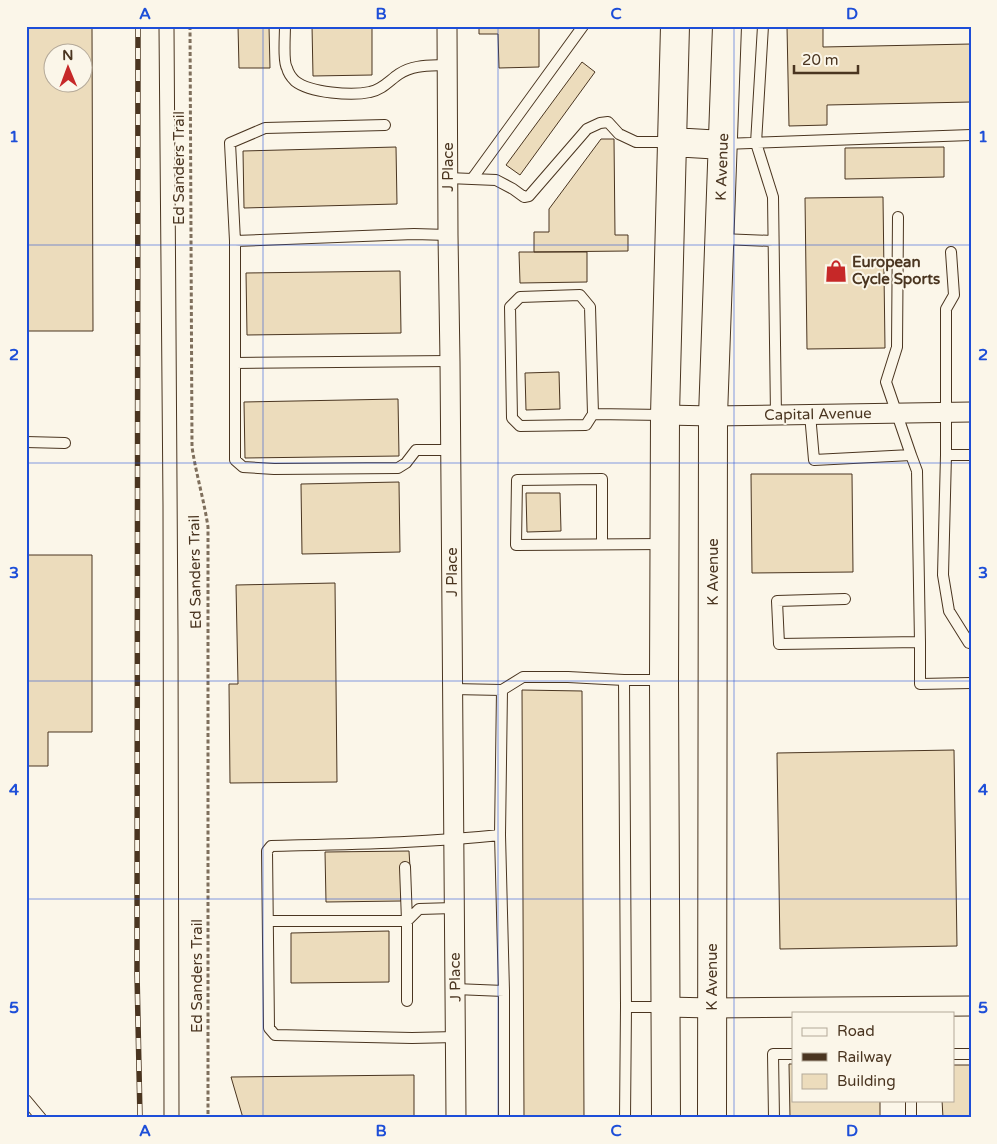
<svg xmlns="http://www.w3.org/2000/svg" width="997" height="1144" viewBox="0 0 997 1144" font-family="'Varela Round',sans-serif">
  <rect width="100%" height="100%" fill="#fbf6e9"/>
  <path fill="#ecdcbc" stroke="#4a3520" fill-rule="evenodd" d="M26 26H92L93 331H26ZM52 52H82V82H52Z
    M238 26H269L270 68H239Z
    M312 26H372V75L313 76Z
    M479 26H539V67L499 68 498 34H479Z
    M823 26V47L971 44V102L827 105V125L789 126 787 27Z
    M582 62 595 72 520 175 506 165Z
    M601 139H614L615 235H628V251L534 252V232H549V209Z
    M396 147 397 204 244 208 243 151Z
    M944 147V177L845 179V148Z
    M883 197 885 348 807 349 805 198Z
    M519 252H587V282L520 283Z
    M400 271 401 333 247 335 246 273Z
    M559 372 560 409 526 410 525 373Z
    M398 399 399 456 245 458 244 402Z
    M751 474H852L853 572 752 573Z
    M399 482 400 552 302 554 301 484Z
    M526 493H560L561 531 527 532Z
    M26 555H92V732H48V766H26Z
    M335 583 337 782 230 783 229 684H238L236 585Z
    M522 690 582 691 584 1118H524Z
    M954 750 957 946 780 949 777 753Z
    M409 851 410 867H401V901L326 902 325 852Z
    M389 931V982L291 983V933Z
    M789 1064H793V1100H880V1118H790Z
    M953 1065H971V1118H943L942 1100H953Z
    M414 1075V1118H243L231 1077Z"/>
  <g fill="none" stroke-linecap="round" stroke-linejoin="round">
    <defs>
      <path id="service" d="M285 26C285 35 283 62 287 68 288 72 292 78 295 81 310 93 352 96 370 92 382 90 390 80 399 74 414 64 431 66 448 65
        M763 26 756 143 773 197 776 415
        M724 144 971 135
        M448 178 496 180 513 189 524 197 529 196 587 129 600 123 608 122 619 134 636 142H671
        M472 179 583 26
        M448 235 414 234 235 241V460L243 467 274 469 398 468 406 463 416 450H451
        M721 239 773 241
        M235 241 230 143 265 128 385 125
        M951 252 954 295 946 309V455L943 575 949 611 969 643H971
        M235 363 450 361
        M593 414 586 425 520 426 512 418 510 307 520 297 580 295 590 307 593 414 664 415
        M810 414 814 460 911 455 886 382 897 347 898 217
        M26 442 65 443
        M946 455H971
        M602 544V479L517 480 516 545 663 544
        M845 599 777 601 779 644 920 642 917 471 911 455
        M920 642V684L971 683
        M453 689 502 690 500 835 504 991V1118
        M502 690 523 677H568L624 680
        M405 867 407 921V1001
        M268 921H407L419 909 454 908
        M455 989 504 991
        M626 1007H665
        M456 1037 412 1038 275 1035 269 1028 267 851 271 846C348 844 424 843 500 835
        M953 1054H971
        M26 1100 41 1118
        M625 1118 626 1007 624 680H663
        M774 1118 773 1054H793
        M911 1118V1100"/>
      <path id="minor" d="M447 26 448 235 450 361 456 1118
        M665 415 713 416 971 412
        M666 1007 712 1008 971 1006"/>
      <path id="secondary" d="M672 142 723 145
        M666 1118 664 680 665 415 675 26
        M712 1118 713 416 727 26"/>
    </defs>
    <use href="#service" stroke="#4a3520" stroke-width="12"/>
    <use href="#minor" stroke="#4a3520" stroke-width="21"/>
    <use href="#secondary" stroke="#4a3520" stroke-width="30"/>
    <path stroke="#7f6f5c" stroke-width="3" stroke-dasharray="4 2.5" stroke-linecap="butt" d="M190 26 192 447C196 474 204 500 208 527V1118"/>
    <use href="#service" stroke="#fbf6e9" stroke-width="10"/>
    <use href="#minor" stroke="#fbf6e9" stroke-width="19"/>
    <use href="#secondary" stroke="#fbf6e9" stroke-width="28"/>
    <path stroke="#4a3520" stroke-width="1" d="M159 26 163 506 164 1118
      M174 26 178 637 179 1118"/>
    <defs>
      <path id="rail" d="M138 26 137 973 140 1118"/>
    </defs>
    <use href="#rail" stroke="#4a3520" stroke-width="5.5"/>
    <use href="#rail" stroke="#fbf6e9" stroke-width="4" stroke-dasharray="11" stroke-linecap="butt"/>
  </g>
  <path fill="none" stroke="#1d4ed8" stroke-width="1" stroke-opacity="0.55" d="M263 26V1118M498 26V1118M734 26V1118M26 245H971M26 463H971M26 681H971M26 899H971"/>
  <defs>
    <symbol id="shop-bare" viewBox="-9 -9 18 18"><path d="M-5-2.5h2.3a2.7 3.5 0 0 1 5.4 0H5L5.5 6h-11ZM-1.5-2.5h3a1.5 2.3 0 0 0-3 0Z" fill="#c62828" stroke="#fbf6e9" stroke-width="2.5" paint-order="stroke"/></symbol>
  </defs>
  <g fill-rule="evenodd">
    <use href="#shop-bare" x="820" y="255" width="32" height="32"/>
  </g>
  <g text-anchor="middle" dominant-baseline="central" stroke-width="4" stroke-linejoin="round" paint-order="stroke">
    <g font-size="15" fill="#4a3520" stroke="#fbf6e9">
      <text transform="translate(448 167) rotate(-90)">J Place</text>
      <text transform="translate(722 167) rotate(-88)">K Avenue</text>
      <text transform="translate(179 168) rotate(-90)">Ed Sanders Trail</text>
      <text transform="translate(818 414) rotate(-1)">Capital Avenue</text>
      <text transform="translate(195 572) rotate(-91)">Ed Sanders Trail</text>
      <text transform="translate(452 572) rotate(-90)">J Place</text>
      <text transform="translate(713 572) rotate(-90)">K Avenue</text>
      <text transform="translate(197 976) rotate(-90)">Ed Sanders Trail</text>
      <text transform="translate(455 977) rotate(-91)">J Place</text>
      <text transform="translate(712 977) rotate(-90)">K Avenue</text>
    </g>
    <g font-size="15" font-weight="bold" fill="#4a3520" stroke="#fbf6e9" text-anchor="start">
      <text x="852" y="262">European<tspan x="852" dy="17">Cycle Sports</tspan></text>
    </g>
  </g>
  <rect width="997" height="1144" fill="none" stroke="#fbf6e9" stroke-width="55"/>
  <rect x="792" y="1012" width="162" height="90" fill="#fbf6e9" stroke="#b4a999"/>
  <rect x="802" y="1028" width="25" height="8" fill="#fbf6e9" stroke="#b4a999"/>
  <text x="837" y="1036" font-size="15" fill="#4a3520">Road</text>
  <rect x="802" y="1053" width="25" height="8" fill="#4a3520" stroke="#b4a999"/>
  <text x="837" y="1062" font-size="15" fill="#4a3520">Railway</text>
  <rect x="802" y="1074" width="25" height="15" fill="#ecdcbc" stroke="#b4a999"/>
  <text x="837" y="1086" font-size="15" fill="#4a3520">Building</text>
  <g transform="translate(68 68) rotate(359)"><circle r="24" fill="#fbf6e9" stroke="#b4a999"/>
  <path d="M0-4L9 19L0 12L-9 19Z" fill="#c62828"/>
  <text y="-8" font-size="14" font-weight="bold" text-anchor="middle" fill="#4a3520">N</text>
  </g>
  <path d="M794 65v8h64v-8" fill="none" stroke="#4a3520" stroke-width="2.5"/>
  <text x="802" y="65" font-size="15" fill="#4a3520" stroke="#fbf6e9" stroke-width="4" paint-order="stroke">20 m</text>
  <rect x="28" y="28" width="942" height="1088" fill="none" stroke="#1d4ed8" stroke-width="2"/>
  <g font-size="16" text-anchor="middle" font-weight="bold" fill="#1d4ed8">
    <text x="145" y="19">A</text>
    <text x="381" y="19">B</text>
    <text x="616" y="19">C</text>
    <text x="852" y="19">D</text>
    <text x="14" y="142">1</text>
    <text x="983" y="142">1</text>
    <text x="14" y="360">2</text>
    <text x="983" y="360">2</text>
    <text x="14" y="578">3</text>
    <text x="983" y="578">3</text>
    <text x="14" y="795">4</text>
    <text x="983" y="795">4</text>
    <text x="14" y="1013">5</text>
    <text x="983" y="1013">5</text>
    <text x="145" y="1136">A</text>
    <text x="381" y="1136">B</text>
    <text x="616" y="1136">C</text>
    <text x="852" y="1136">D</text>
  </g>
</svg>
